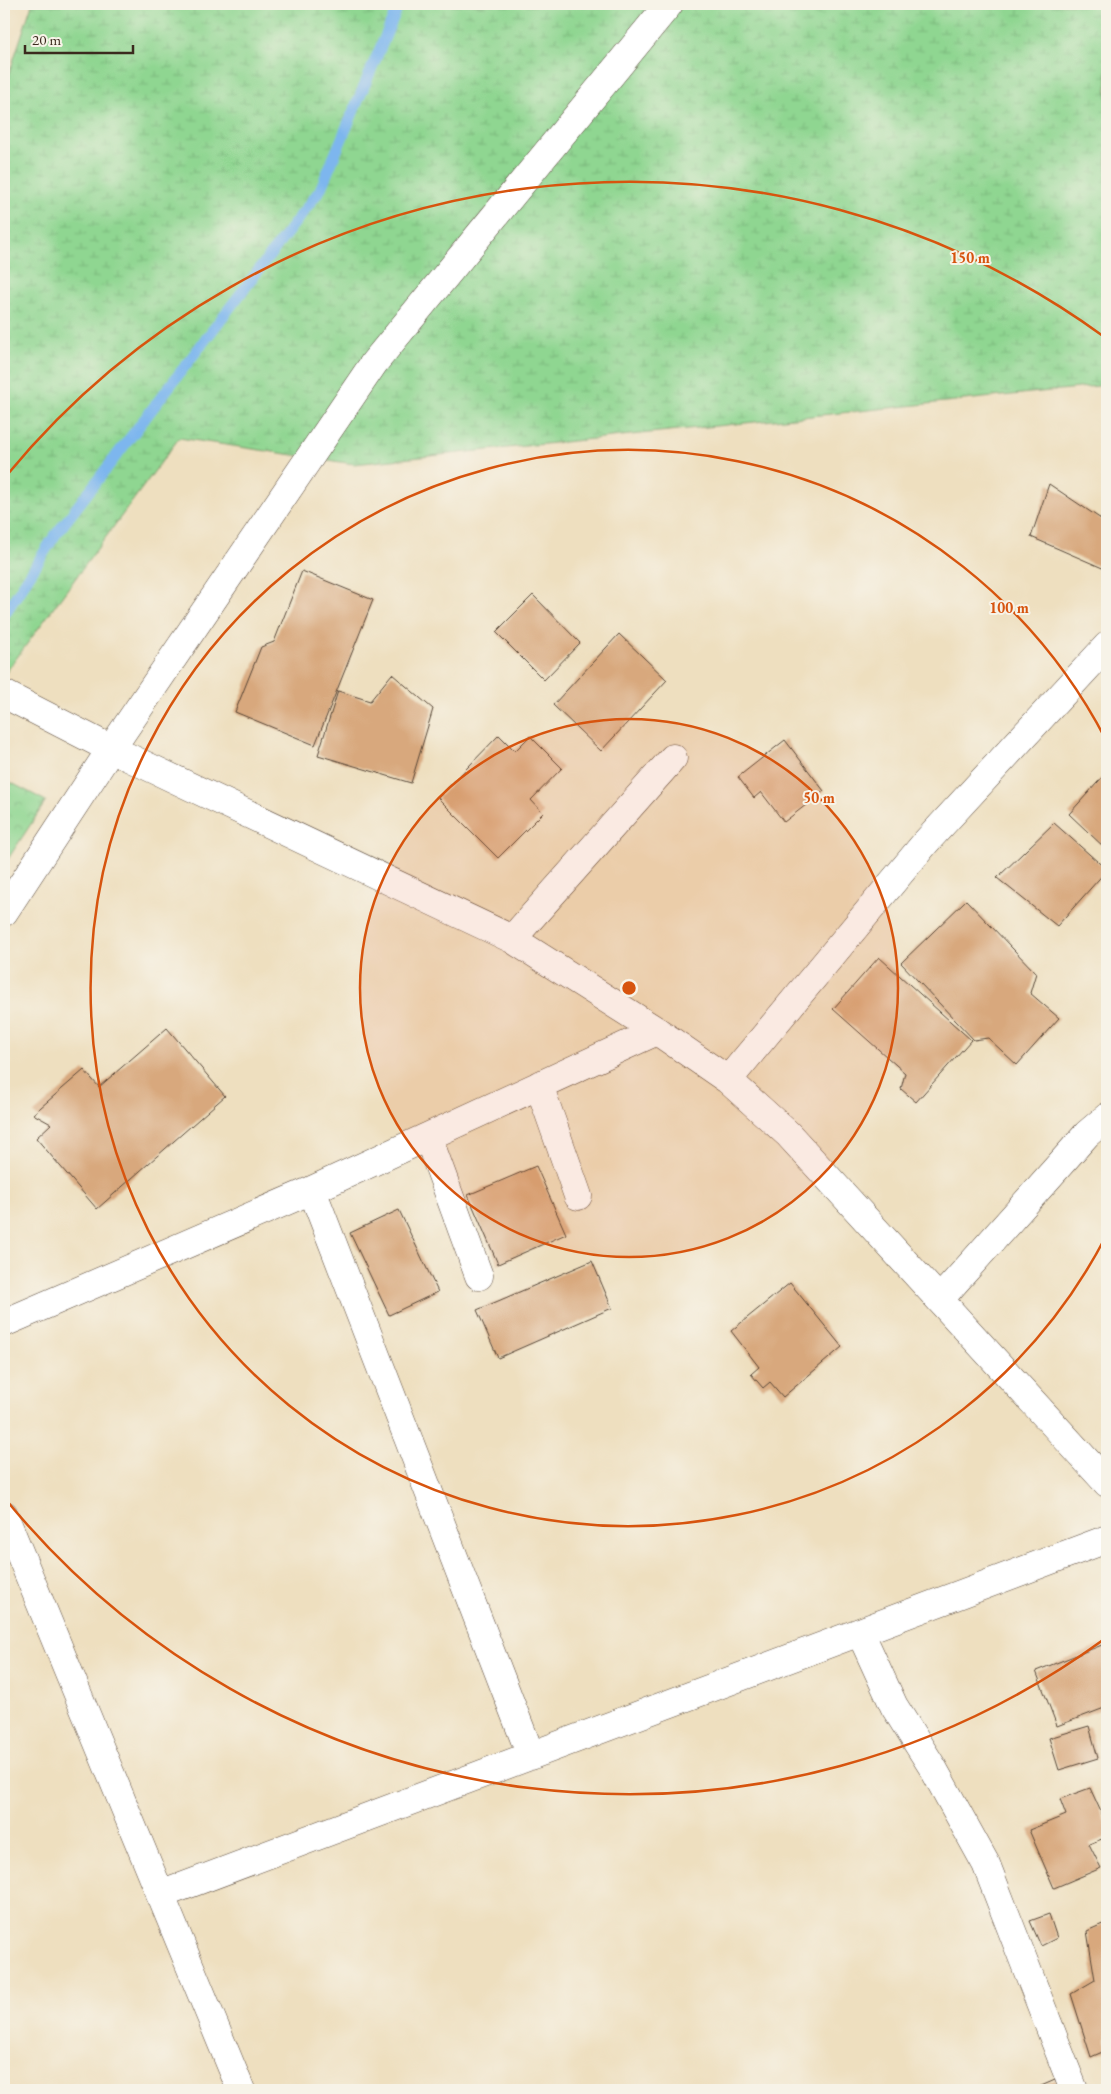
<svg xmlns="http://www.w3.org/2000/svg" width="1111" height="2094" viewBox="0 0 1111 2094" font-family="'EB Garamond',serif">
  <defs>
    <pattern id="wetland-marsh" width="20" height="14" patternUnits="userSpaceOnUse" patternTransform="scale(1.25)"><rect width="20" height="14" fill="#8fd691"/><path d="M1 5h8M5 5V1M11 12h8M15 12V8" fill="none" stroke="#7cb87d"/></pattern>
    <pattern id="park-crowns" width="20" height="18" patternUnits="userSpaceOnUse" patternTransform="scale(1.25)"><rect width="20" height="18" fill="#8fd691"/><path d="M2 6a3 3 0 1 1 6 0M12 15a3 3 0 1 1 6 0" fill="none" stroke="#7cb87d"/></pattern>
  </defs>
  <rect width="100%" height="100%" fill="#f7f3e8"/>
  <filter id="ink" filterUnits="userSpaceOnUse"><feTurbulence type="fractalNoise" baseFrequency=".02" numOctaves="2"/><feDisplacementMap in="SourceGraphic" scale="10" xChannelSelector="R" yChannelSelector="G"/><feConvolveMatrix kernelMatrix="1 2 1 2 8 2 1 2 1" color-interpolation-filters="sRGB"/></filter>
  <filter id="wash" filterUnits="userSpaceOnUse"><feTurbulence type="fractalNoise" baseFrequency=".0096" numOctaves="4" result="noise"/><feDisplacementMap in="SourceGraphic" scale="20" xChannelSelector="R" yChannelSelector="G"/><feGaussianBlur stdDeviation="1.12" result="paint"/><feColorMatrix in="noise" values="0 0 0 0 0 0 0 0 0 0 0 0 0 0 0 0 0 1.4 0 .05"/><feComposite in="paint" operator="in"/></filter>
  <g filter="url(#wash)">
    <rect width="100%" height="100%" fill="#eedfbf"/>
    <path fill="url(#wetland-marsh)" stroke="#658058" d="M32 4H1107V385L354 464 179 438 4 675V89Z"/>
    <path fill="url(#park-crowns)" stroke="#658058" d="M4 779 46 801 4 865Z"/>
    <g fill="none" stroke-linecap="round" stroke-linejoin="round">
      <path stroke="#7db6ee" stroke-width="11" d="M4 615 54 537 320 190 399 4"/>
    </g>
    <g id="blocks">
      <path fill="#d8a87d" d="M1049 484 1107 523V570L1031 537Z
        M302 571 373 600 315 745 235 712 261 647 274 642Z
        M533 595 580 643 544 680 496 632Z
        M619 634 667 680 601 751 553 705Z
        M392 674 433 709 411 783 318 755 338 691 370 701Z
        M499 735 515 751 530 736 562 768 531 800 543 813 498 858 438 798Z
        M785 740 824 791 784 822 761 792 754 798 738 777Z
        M1107 772V850L1069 814Z
        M1054 823 1107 870 1057 926 997 878Z
        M966 900 1036 973 1030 993 1059 1018 1017 1065 988 1038 974 1040 901 963Z
        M879 957 971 1040 916 1102 901 1089 905 1073 833 1009Z
        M167 1028 225 1096 97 1209 36 1138 51 1124 33 1114 84 1070 99 1087Z
        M536 1166 566 1234 498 1264 468 1195Z
        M399 1210 438 1292 389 1315 350 1233Z
        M592 1261 612 1308 498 1358 477 1310Z
        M790 1283 842 1347 783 1397 770 1382 763 1388 751 1374 759 1367 731 1331Z
        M1107 1643V1707L1057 1726 1036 1671Z
        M1089 1726 1098 1758 1059 1770 1049 1738Z
        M1090 1788 1107 1825V1837L1089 1844 1101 1868 1054 1888 1029 1830 1066 1815 1060 1799Z
        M1049 1914 1057 1938 1041 1946 1030 1921Z
        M1107 1922V2050L1091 2057 1071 1994 1095 1980 1087 1931Z
        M1055 2080 1060 2090H1032Z"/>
    </g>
  </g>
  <g filter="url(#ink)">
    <use href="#blocks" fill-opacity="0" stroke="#564536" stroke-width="1"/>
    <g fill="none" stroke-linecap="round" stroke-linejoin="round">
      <defs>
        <path id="minor" d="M4 694 111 749 512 939 657 1031 728 1080 788 1134 1107 1483
          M4 912 111 749 374 363 669 4
          M512 939 673 758
          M728 1080 926 842 1107 646
          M539 1085 578 1196
          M428 1137 479 1276
          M312 1190 531 1756
          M940 1299 1087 1134 1107 1117
          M4 1323 312 1190 657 1031
          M4 1515 241 2090
          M860 1632 894 1706 933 1768 986 1864 1074 2090
          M160 1895 1107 1539"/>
      </defs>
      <use href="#minor" stroke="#564536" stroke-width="29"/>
      <use href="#minor" stroke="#fff" stroke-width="28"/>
    </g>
  </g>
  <circle cx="629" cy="988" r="269" fill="#d7540e" fill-opacity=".12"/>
  <g fill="none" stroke="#d7540e" stroke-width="2.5">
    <circle cx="629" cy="988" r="269"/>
    <path d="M1106 1236A538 538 0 1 1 1106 740"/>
    <path d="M1103 1640A806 806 0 0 1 7 1501M7 475A806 806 0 0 1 1103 336"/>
  </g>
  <circle cx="629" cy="988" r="8" fill="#d7540e" stroke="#f7f3e8" stroke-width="2.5"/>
  <g font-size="15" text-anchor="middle" font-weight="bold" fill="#d7540e" stroke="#f7f3e8" stroke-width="4" stroke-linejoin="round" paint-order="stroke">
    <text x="970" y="263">150 m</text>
    <text x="1009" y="613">100 m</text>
    <text x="819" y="803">50 m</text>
  </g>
  <rect width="1111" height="2094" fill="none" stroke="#f7f3e8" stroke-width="20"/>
  <path d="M25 45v8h108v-8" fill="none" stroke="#3b2a1e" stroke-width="2.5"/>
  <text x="32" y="45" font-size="15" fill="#3b2a1e" stroke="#f7f3e8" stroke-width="4" paint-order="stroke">20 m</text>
</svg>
